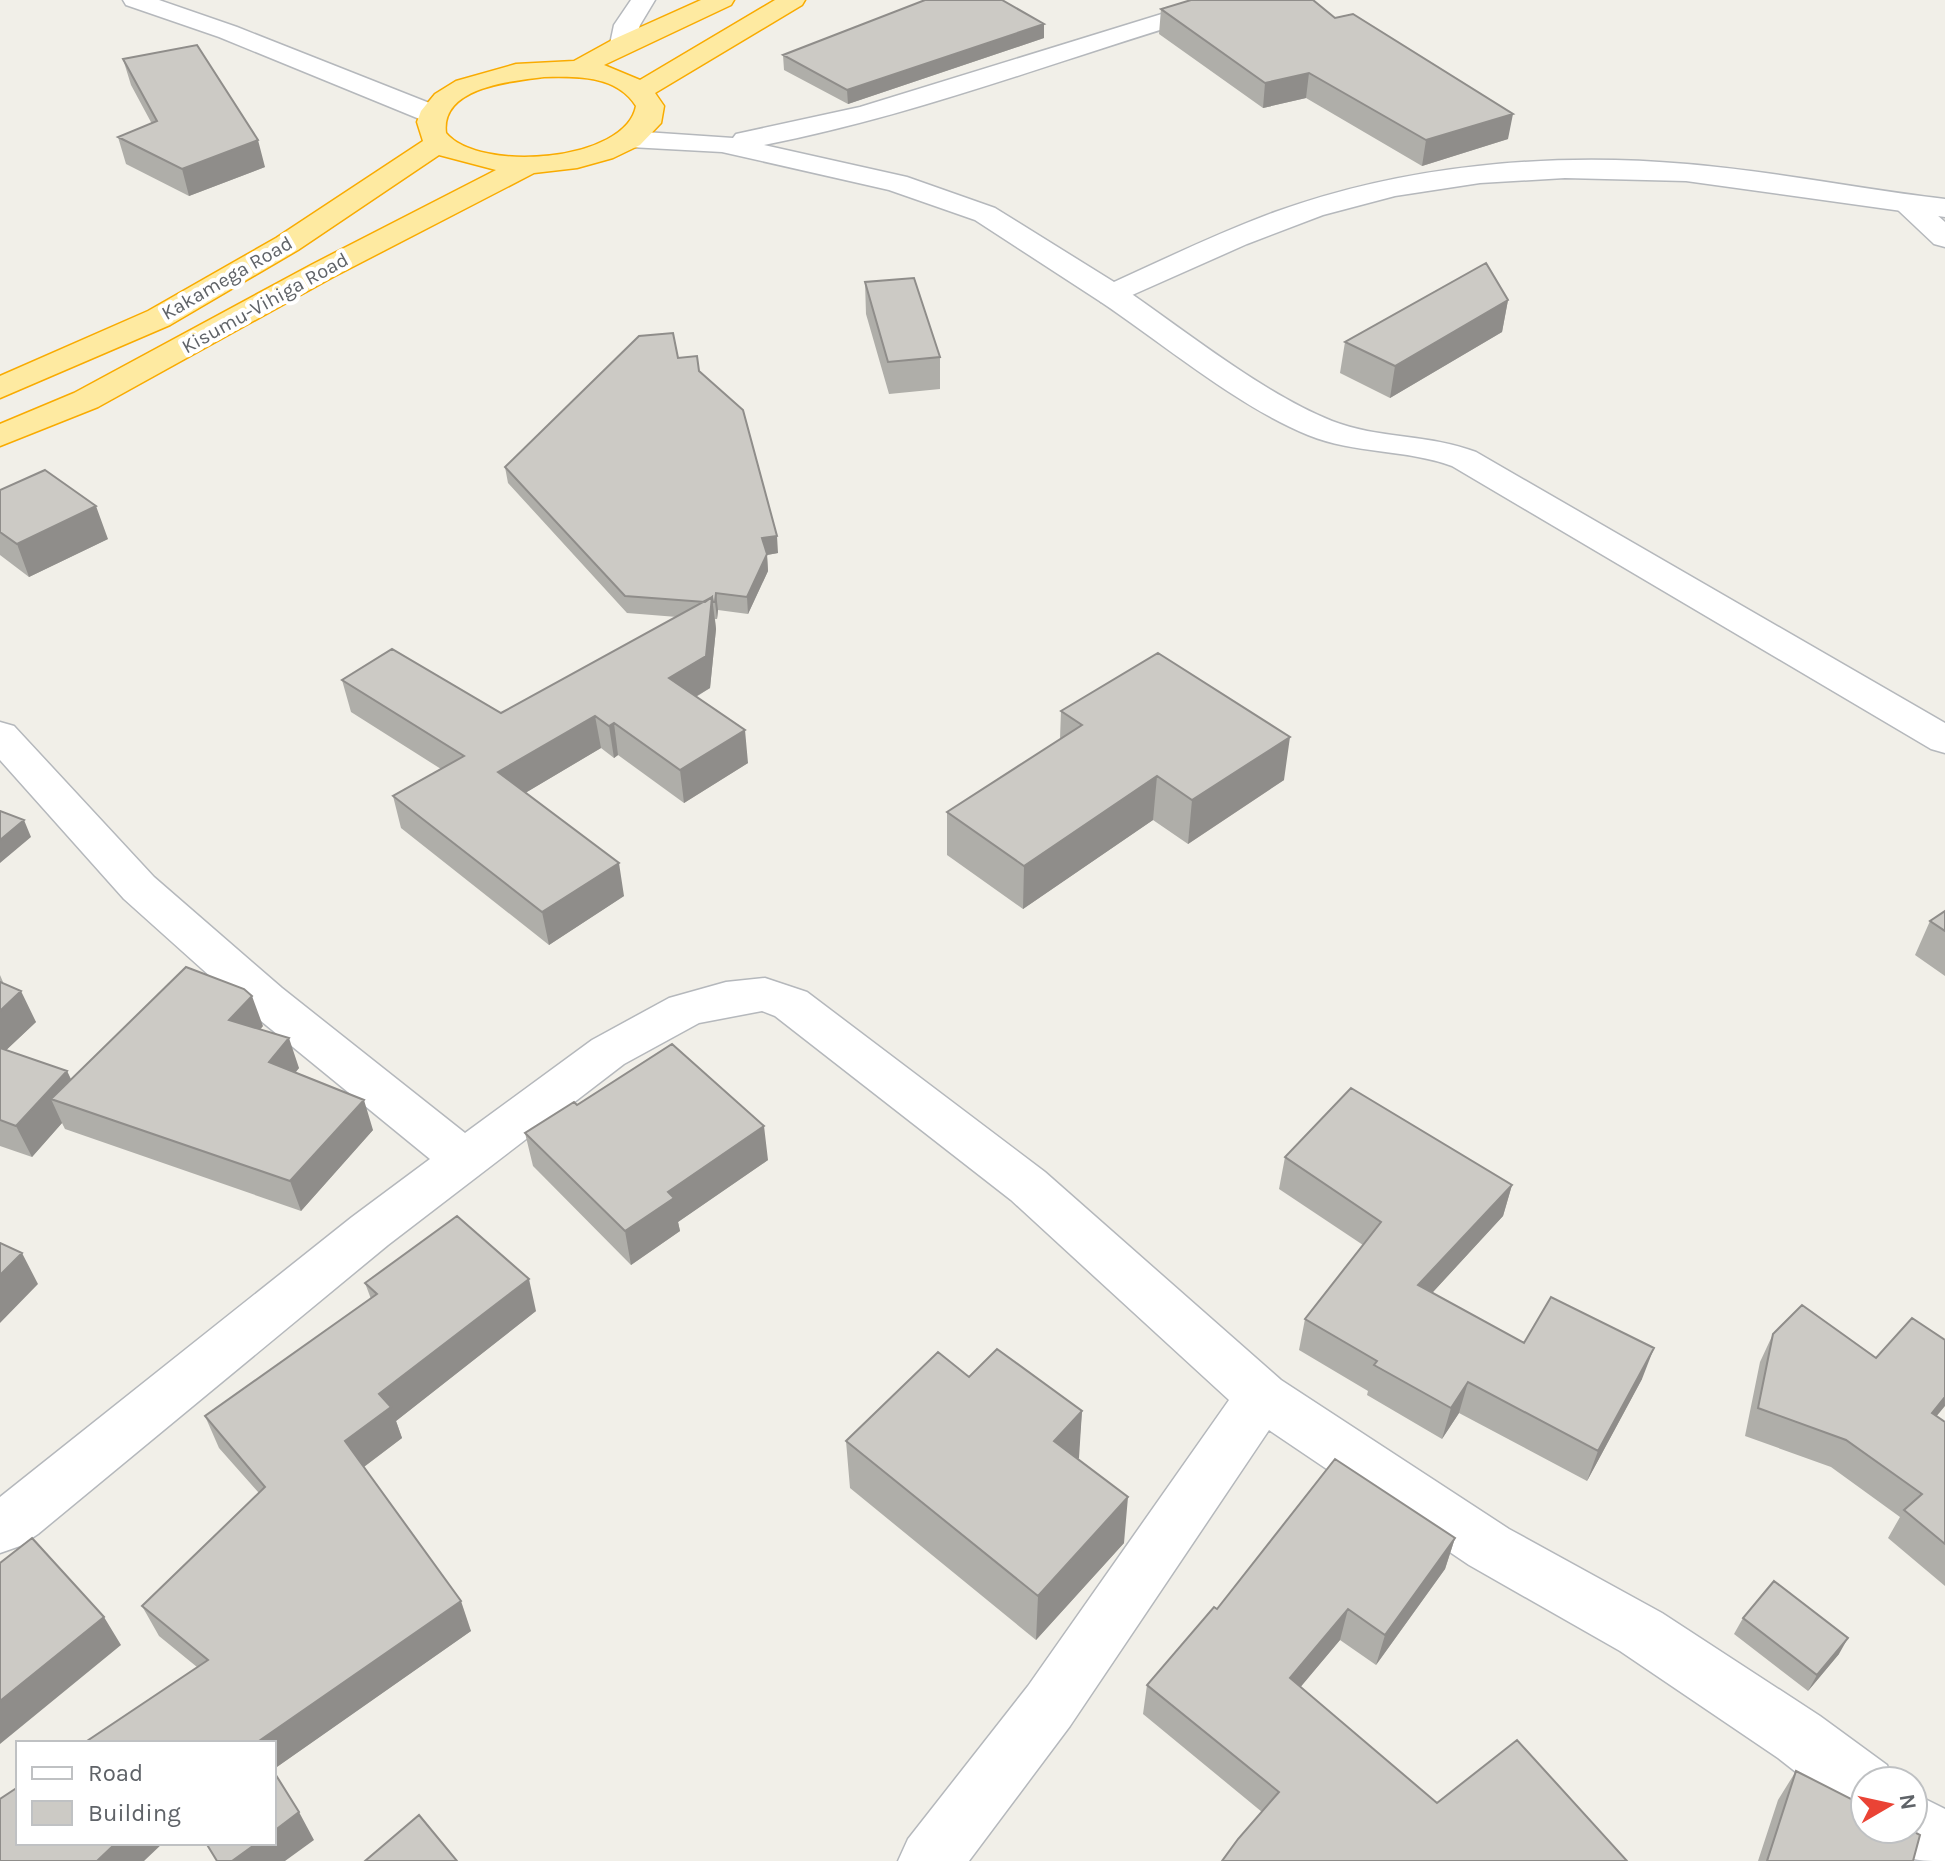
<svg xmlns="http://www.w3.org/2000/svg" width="1945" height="1861" viewBox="0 0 1945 1861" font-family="Karla,sans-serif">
  <rect width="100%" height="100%" fill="#f1efe8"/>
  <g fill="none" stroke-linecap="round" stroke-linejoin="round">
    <defs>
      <path id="minor" d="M123 0H159L237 27 442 108 446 114 442 120H422L219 37 126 5Z
        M1909 196 1919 199 1945 222V247L1934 244 1899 211 1894 205 1899 199Z
        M1112 286 1123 288C1186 331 1262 393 1332 421 1378 439 1429 434 1476 452L1945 723V753L1931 749 1452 466C1406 449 1354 454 1308 435 1237 406 1165 345 1101 302L1097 295 1101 288Z
        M0 722 14 726 154 877 282 988 465 1133 592 1040 669 998 726 982 765 978 807 992 1045 1172 1281 1380 1509 1529 1662 1613 1820 1716 1887 1765 1893 1781H1865V1818L1843 1809 1778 1758 1620 1651 1469 1565 1269 1430 1070 1726 969 1861H898L908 1839 1028 1686 1229 1400 1011 1200 775 1016 762 1011 699 1023 624 1064 388 1245 38 1534 20 1546 0 1553V1497L352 1217 430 1159 250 1012 124 899 0 760Z
        M1913 1793 1945 1809V1861C1912 1861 1898 1861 1884 1829H1913Z"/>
      <path id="tertiary" d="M631 0H655L640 25 632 49H614L610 44 614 25Z
        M1207 0H1247L1244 5C1083 50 928 113 764 145L907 177 995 208 1114 282C1167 258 1220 232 1275 212 1405 165 1550 152 1687 164 1773 171 1859 189 1945 199V217L1686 181 1565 178 1480 183 1395 196 1323 215 1247 244 1112 304 1101 302 975 220 889 190 722 152 630 147 620 145 616 139 620 133 630 131 733 138 736 134 860 107Z"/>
      <path id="trunk" d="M701 0H734L731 5 604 65 640 80 775 0H805L802 5 655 93 664 106 661 123 640 145 613 158 577 168 534 173 333 277 98 407 0 446V424L74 393 311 265 496 170 439 155 298 250 170 325 0 398V376L148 311 276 238 423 141 417 122 421 111 435 94 456 81 516 64 574 61 614 39ZM544 77C576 76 617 75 636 106 626 162 479 173 446 133 440 87 512 81 544 77Z"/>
    </defs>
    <use href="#minor" stroke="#b5b8bc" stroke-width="3"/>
    <use href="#tertiary" stroke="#b5b8bc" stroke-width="3"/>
    <use href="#trunk" stroke="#f9ab00" stroke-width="3"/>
    <use href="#minor" fill="#fff" fill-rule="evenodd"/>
    <use href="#tertiary" fill="#fff" fill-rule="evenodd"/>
    <use href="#trunk" fill="#feeaa1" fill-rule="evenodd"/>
  </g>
  <path fill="#afaea9" d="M1161 9 1335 18 1508 139 1422 166 1306 98 1263 108 1159 34Z
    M1044 38 848 104 784 70 783 55Z
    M123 59 265 167 189 196 126 164 118 137 152 124 131 85Z
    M865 282 940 357V389L889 394 866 314Z
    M1508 300 1502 332 1390 398 1340 373 1345 342Z
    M678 358 699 371 778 553 767 555 768 571 748 614 718 610 717 619H715L716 629 710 688 696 697 748 763 684 803 618 755 614 758 601 748 525 793 624 896 549 945 401 828 393 796 441 769 351 712 342 680 501 713 677 617 627 613 508 483 505 467Z
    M0 490 108 539 29 577 0 555Z
    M1061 711 1284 780 1188 844 1153 820 1023 909 947 855V812L1060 739Z
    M1945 911V976L1915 955 1930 921Z
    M0 975 3 982 2 983 36 1022 6 1050 67 1071 71 1079 263 1026 260 1030 299 1068 295 1073 373 1130 301 1211 65 1129 62 1123 32 1157 0 1146Z
    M577 1105 768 1160 678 1222 680 1231 631 1265 533 1166 525 1133Z
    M1285 1157 1512 1185 1503 1216 1432 1293 1524 1343 1642 1379 1587 1481 1459 1413 1442 1439 1367 1395 1368 1391 1299 1350 1305 1319 1363 1245 1279 1189Z
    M365 1283 536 1311 396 1421 402 1438 364 1467 471 1631 274 1769V1743L197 1667 159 1636 142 1606 259 1493 219 1448 205 1416 371 1299Z
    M1773 1334 1937 1416 1945 1422V1586L1888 1538 1900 1517 1831 1467 1745 1436 1760 1362Z
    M969 1377 1082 1411 1078 1459 1124 1543 1036 1640 850 1488 846 1441Z
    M1455 1538 1445 1569 1376 1665 1340 1640 1300 1687 1437 1803 1262 1812 1143 1714 1147 1685 1217 1609Z
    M1743 1618 1839 1654 1808 1691 1734 1634Z
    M1796 1771 1913 1861H1758L1778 1800Z"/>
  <path fill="#8f8d8a" d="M1044 24V38L848 104 847 90Z
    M1309 73 1306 98 1263 108 1265 83Z
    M1513 114 1508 139 1422 166 1426 140Z
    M258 140 265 167 189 196 182 169Z
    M1508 300 1502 332 1390 398 1395 366Z
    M96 506 108 539 29 577 17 544Z
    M777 536 778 553 767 555 768 571 748 614 747 597 762 538Z
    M716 593 718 610 717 619 715 602Z
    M712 597 716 629 710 688 673 710 669 678Z
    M595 716 601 748 505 805 498 772Z
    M614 723 618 755 614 758 609 726Z
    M745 730 748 763 684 803 680 770Z
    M1290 737 1284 780 1188 844 1192 800Z
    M1157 776 1153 820 1023 909 1024 866Z
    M24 820 31 837 0 863V840Z
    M619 863 624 896 549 945 542 912Z
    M21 991 36 1022 0 1056V1011Z
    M252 996 263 1026 240 1050 229 1020Z
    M289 1038 299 1068 279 1092 269 1062Z
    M67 1071 81 1102 51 1099 62 1123 32 1157 16 1126Z
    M364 1100 373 1130 301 1211 290 1181Z
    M764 1126 768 1160 678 1222 680 1231 631 1265 625 1231 668 1192Z
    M1512 1185 1503 1216 1410 1317 1418 1285Z
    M22 1253 38 1284 0 1323V1275Z
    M529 1279 536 1311 396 1421 402 1438 357 1472 345 1441 379 1394Z
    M1654 1348 1642 1379 1587 1481 1598 1451Z
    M1468 1382 1459 1413 1442 1439 1451 1408Z
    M1945 1397V1406L1916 1441 1932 1413Z
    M1082 1411 1079 1458 1052 1487 1054 1441Z
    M1128 1497 1124 1543 1036 1640 1038 1596Z
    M1455 1538 1445 1569 1376 1665 1385 1635Z
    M461 1601 471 1631 274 1769V1743H256Z
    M1348 1609 1340 1640 1283 1708 1290 1678Z
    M104 1617 121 1645 0 1744V1701Z
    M1848 1638 1839 1654 1808 1691 1817 1675Z
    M299 1812 314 1840 285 1861H232L257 1843H274V1831Z
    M116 1843H163L144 1861H97Z"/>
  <path fill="#cccac5" stroke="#8f8d8a" stroke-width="2" d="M925 0H1002L1044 24 847 90 783 55Z
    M1191 0H1313L1335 18 1353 14 1513 114 1426 140 1309 73 1265 83 1161 9Z
    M197 45 258 140 182 169 118 137 157 121 123 59Z
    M1486 263 1508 300 1395 366 1345 342Z
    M914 278 940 357 888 362 865 282Z
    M673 333 678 358 697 356 699 371 743 410 777 536 762 538 767 554 747 597 716 593 715 602H713L712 597 705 602 625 596 505 467 639 336Z
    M45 470 96 506 17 544 0 532V490Z
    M712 597 706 656 669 678 745 730 680 770 614 723 609 726 595 716 498 772 619 863 542 912 393 796 464 756 342 680 392 649 501 713Z
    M1158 653 1290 737 1192 800 1157 776 1024 866 947 812 1082 725 1061 711Z
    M0 811 24 820 0 840Z
    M1945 911V931L1930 921Z
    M186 967 244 989 252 996 229 1020 289 1038 269 1062 364 1100 290 1181 51 1099Z
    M0 982 21 991 0 1011Z
    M672 1044 764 1126 668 1192 674 1198 625 1231 525 1133 574 1102 577 1105Z
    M0 1048 67 1071 16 1126 0 1120Z
    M1351 1088 1512 1185 1418 1285 1524 1343 1551 1297 1654 1348 1598 1451 1468 1382 1451 1408 1374 1365 1377 1361 1305 1319 1381 1222 1285 1157Z
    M457 1216 529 1279 379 1394 391 1407 345 1441 461 1601 256 1743H84L208 1660 142 1606 265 1487 205 1416 377 1294 365 1283Z
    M0 1243 22 1253 0 1275Z
    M1802 1305 1876 1358 1912 1318 1945 1340V1397L1932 1413 1945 1422V1544L1904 1510 1922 1494 1846 1440 1758 1408 1773 1334Z
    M997 1349 1082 1411 1054 1441 1128 1497 1038 1596 846 1441 938 1352 969 1377Z
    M1335 1459 1455 1538 1385 1635 1348 1609 1290 1678 1437 1803 1517 1740 1627 1861H1222L1238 1839 1279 1792 1147 1685 1214 1607 1217 1609Z
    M32 1538 104 1617 0 1701V1563Z
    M1774 1581 1848 1638 1817 1675 1743 1618Z
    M1796 1771 1865 1806V1829H1909L1920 1835 1913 1861H1767Z
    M274 1772 299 1812 274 1831Z
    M18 1787V1843H116L97 1861H0V1799Z
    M419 1815 457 1861H365Z
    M206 1843H257L232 1861H217Z"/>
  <g text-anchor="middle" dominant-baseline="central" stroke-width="8" stroke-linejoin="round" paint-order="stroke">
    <g font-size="20" fill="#5f6368" stroke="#fff">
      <text transform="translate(227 278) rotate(-30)">Kakamega Road</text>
      <text transform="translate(265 303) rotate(-29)">Kisumu-Vihiga Road</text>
    </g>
  </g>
  <rect x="16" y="1741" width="260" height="104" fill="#ffffff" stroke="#bfc1c3" stroke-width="2"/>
  <rect x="32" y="1767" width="40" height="12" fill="#ffffff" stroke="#bfc1c3" stroke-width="2"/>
  <text x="88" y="1781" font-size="24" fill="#5f6368">Road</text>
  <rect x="32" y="1801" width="40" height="24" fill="#cccac5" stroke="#bfc1c3" stroke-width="2"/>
  <text x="88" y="1821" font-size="24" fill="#5f6368">Building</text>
  <g transform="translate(1889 1805) rotate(81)"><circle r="38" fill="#ffffff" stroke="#bfc1c3" stroke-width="2"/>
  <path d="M0-6L14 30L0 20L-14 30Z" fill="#ea4335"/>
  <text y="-12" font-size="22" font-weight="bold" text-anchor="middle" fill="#5f6368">N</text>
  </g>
</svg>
